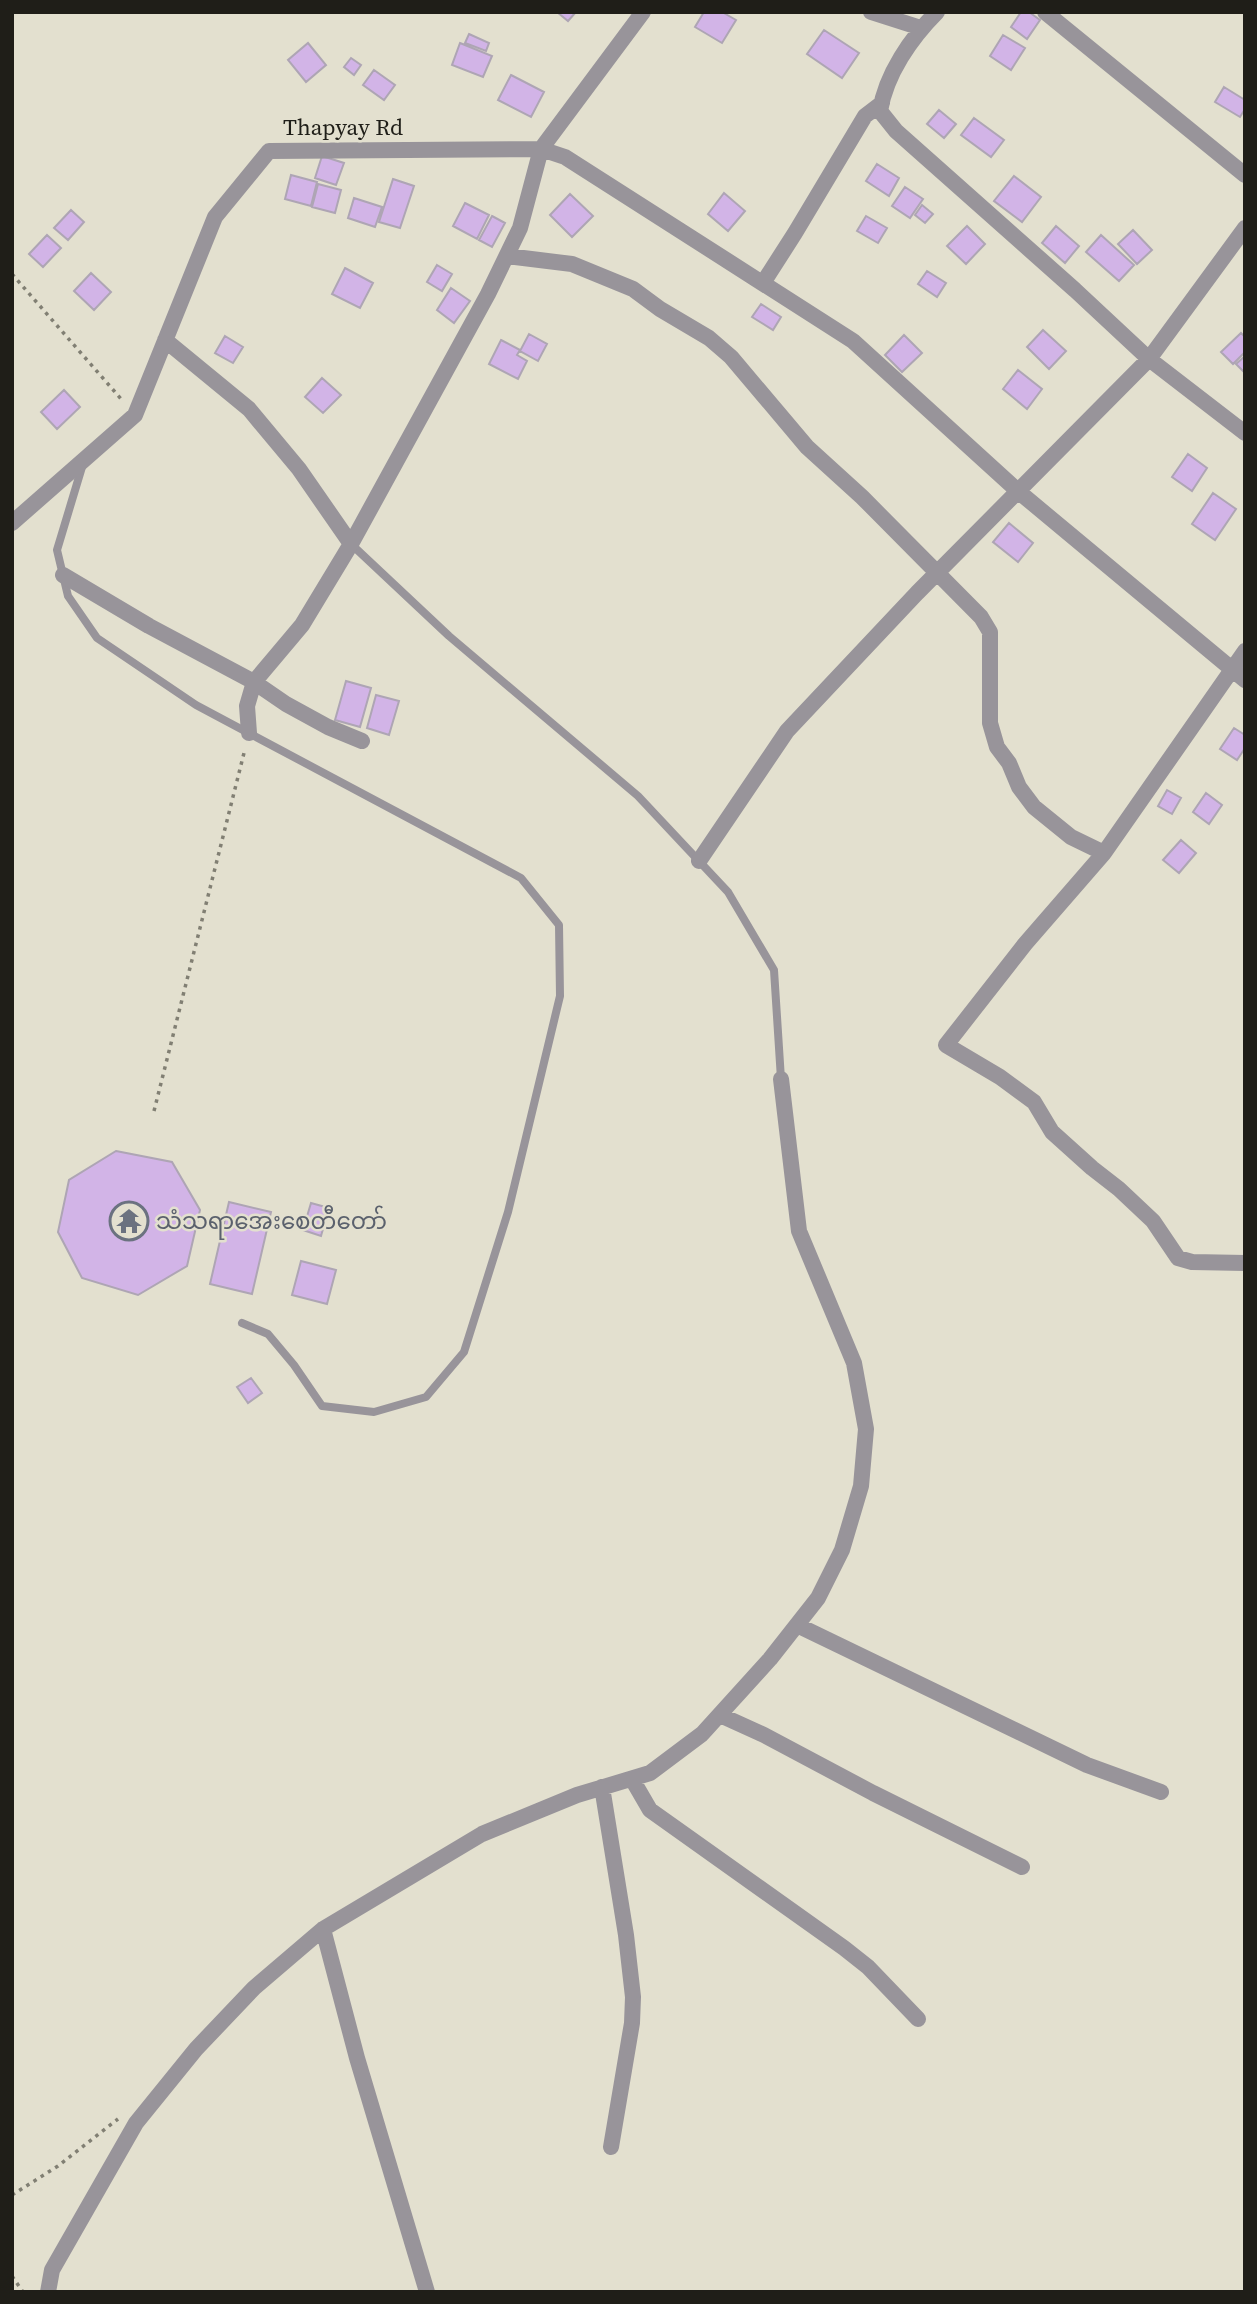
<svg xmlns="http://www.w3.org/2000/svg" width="1257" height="2304" viewBox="0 0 1257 2304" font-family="'Source Serif 4','Noto Sans Myanmar',serif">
  <rect width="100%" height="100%" fill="#e3e0cf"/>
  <path fill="#d2b4e7" stroke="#aea5b4" stroke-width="2" d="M557 12H576L568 21Z
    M704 12H722L736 20 722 43 695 27Z
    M1021 12H1029L1040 20 1027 39 1011 27Z
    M824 30 859 53 842 78 807 54Z
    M469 34 489 43 486 51 465 43Z
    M1003 35 1025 48 1011 70 990 56Z
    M308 43 326 65 306 82 288 60Z
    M460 43 492 56 483 77 452 65Z
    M351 58 361 65 354 75 344 67Z
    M374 70 395 85 384 100 363 85Z
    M511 75 544 92 531 117 498 100Z
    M1224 87 1245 100V109L1240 117 1215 102Z
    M939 110 956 124 944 138 927 124Z
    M974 118 1004 140 991 157 961 135Z
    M322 156 344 163 336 185 315 178Z
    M877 164 899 178 889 196 866 181Z
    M291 175 317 182 311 206 285 199Z
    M1014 176 1041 197 1022 222 994 201Z
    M393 179 414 186 400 228 379 222Z
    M318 184 341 190 335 213 312 207Z
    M905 187 923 199 910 218 892 206Z
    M724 193 745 211 728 231 708 214Z
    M570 194 593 216 572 237 550 215Z
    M354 198 382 207 375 227 348 218Z
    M465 203 489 215 477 239 453 226Z
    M922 205 933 214 925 223 915 215Z
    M71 210 84 222 68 240 54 228Z
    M492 216 505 223 492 247 479 240Z
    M866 216 887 228 878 243 857 231Z
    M967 226 985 244 966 264 947 246Z
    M1056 226 1079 246 1065 263 1042 243Z
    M1133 230 1152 250 1137 264 1118 244Z
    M47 235 61 248 43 267 29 254Z
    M1101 235 1134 265 1119 281 1086 252Z
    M437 265 452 274 442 291 427 282Z
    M345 268 373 283 360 308 332 294Z
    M927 271 946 283 937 297 918 284Z
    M91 273 111 292 94 310 74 291Z
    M451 288 470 301 454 323 437 310Z
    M761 304 781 317 773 330 752 317Z
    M1043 330 1066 351 1049 369 1027 347Z
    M1241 333 1245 337V352L1233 364 1221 352Z
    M529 334 547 344 538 361 520 351Z
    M904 335 922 353 902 372 885 355Z
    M225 336 243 347 233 363 215 353Z
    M501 340 520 350 517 355 527 361 518 379 489 364Z
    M1245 356V369L1243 371 1236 364Z
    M1018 370 1042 389 1027 409 1003 389Z
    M322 378 341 395 323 413 305 397Z
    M64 390 80 407 57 429 41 412Z
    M1188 454 1207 468 1192 491 1172 477Z
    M1213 493 1236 509 1215 540 1192 524Z
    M1009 523 1033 543 1018 562 993 542Z
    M346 681 371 688 360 727 335 720Z
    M376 695 399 701 389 735 367 728Z
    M1234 728 1245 735V748L1237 760 1220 749Z
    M1167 790 1181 798 1172 814 1158 806Z
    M1206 793 1222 805 1209 824 1193 812Z
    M1181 840 1196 853 1179 873 1163 860Z
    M116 1151 172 1162 200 1210 187 1266 138 1295 82 1278 58 1232 69 1180Z
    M229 1202 271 1212 252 1294 210 1284Z
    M311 1203 329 1208 321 1236 303 1230Z
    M301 1261 336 1270 327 1304 292 1295Z
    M251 1378 262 1393 248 1403 237 1387Z"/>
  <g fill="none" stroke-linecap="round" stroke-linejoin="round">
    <path stroke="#817f73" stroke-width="3.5" stroke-dasharray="3.5 5" stroke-linecap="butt" d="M12 274 122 400
      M154 1111 245 749
      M12 2195 58 2166 118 2119
      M12 2276 23 2292"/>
    <path stroke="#98949a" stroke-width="8" d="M82 467 57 550 68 596 97 638 196 705 521 878 559 925 560 996 508 1212 464 1352 426 1397 374 1412 322 1406 294 1365 268 1334 242 1323
      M351 544 449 636 638 796 728 892 774 970 781 1079"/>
    <path stroke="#98949a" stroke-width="16" d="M871 12 921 28
      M937 12C911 38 886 74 880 111L896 131 1075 290 1149 359 1245 433
      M1045 12 1245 175
      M507 256 572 264 633 289 660 309 709 338 731 357 807 447 862 497 981 617 990 632V723L997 747 1009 763 1019 787 1034 807 1071 837 1104 853
      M763 283 795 233 865 116 882 103
      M165 340 249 409 299 469 351 544
      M12 523 135 415 215 217 269 151 541 149 643 12
      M63 575 149 626 254 682 286 704 328 727 362 741
      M1245 651 1104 853 1025 944 946 1045 1000 1077 1034 1102 1052 1132 1092 1168 1119 1189 1153 1221 1178 1258 1192 1262 1245 1263
      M249 733 247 706 254 682 302 625 351 544 488 294 520 228 541 149 565 157 853 341 1019 492 1245 680
      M699 861 787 731 917 593 1149 359 1245 228
      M797 1625 1087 1765 1161 1792
      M720 1715 764 1735 873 1793 1022 1867
      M632 1779 650 1810 844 1948 868 1967 918 2019
      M602 1787 626 1935 633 1997 632 2023 611 2147
      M323 1929 357 2058 427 2292
      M48 2292 52 2270 136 2123 196 2049 254 1988 323 1929 482 1834 577 1795 650 1773 702 1734 770 1659 818 1598 842 1550 861 1486 866 1429 854 1363 799 1231 781 1079"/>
  </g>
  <defs>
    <symbol id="temple-ring" viewBox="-11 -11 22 22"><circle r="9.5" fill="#e3e0cf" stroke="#6b7280" stroke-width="1.5"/><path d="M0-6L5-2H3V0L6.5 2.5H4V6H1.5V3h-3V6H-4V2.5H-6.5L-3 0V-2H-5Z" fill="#6b7280"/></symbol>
  </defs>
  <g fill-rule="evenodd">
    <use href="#temple-ring" x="107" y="1199" width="44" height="44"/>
  </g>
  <g text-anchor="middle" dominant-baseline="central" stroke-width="5" stroke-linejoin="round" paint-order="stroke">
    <g font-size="23" fill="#1f1e18" stroke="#e3e0cf">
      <text x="343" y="127">Thapyay Rd</text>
    </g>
    <g font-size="23" fill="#5b616d" stroke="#e3e0cf" text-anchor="start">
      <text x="156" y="1221">သံသရာအေးစေတီတော်</text>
    </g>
  </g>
  <rect width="1257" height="2304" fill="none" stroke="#1f1e18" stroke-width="28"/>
</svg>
